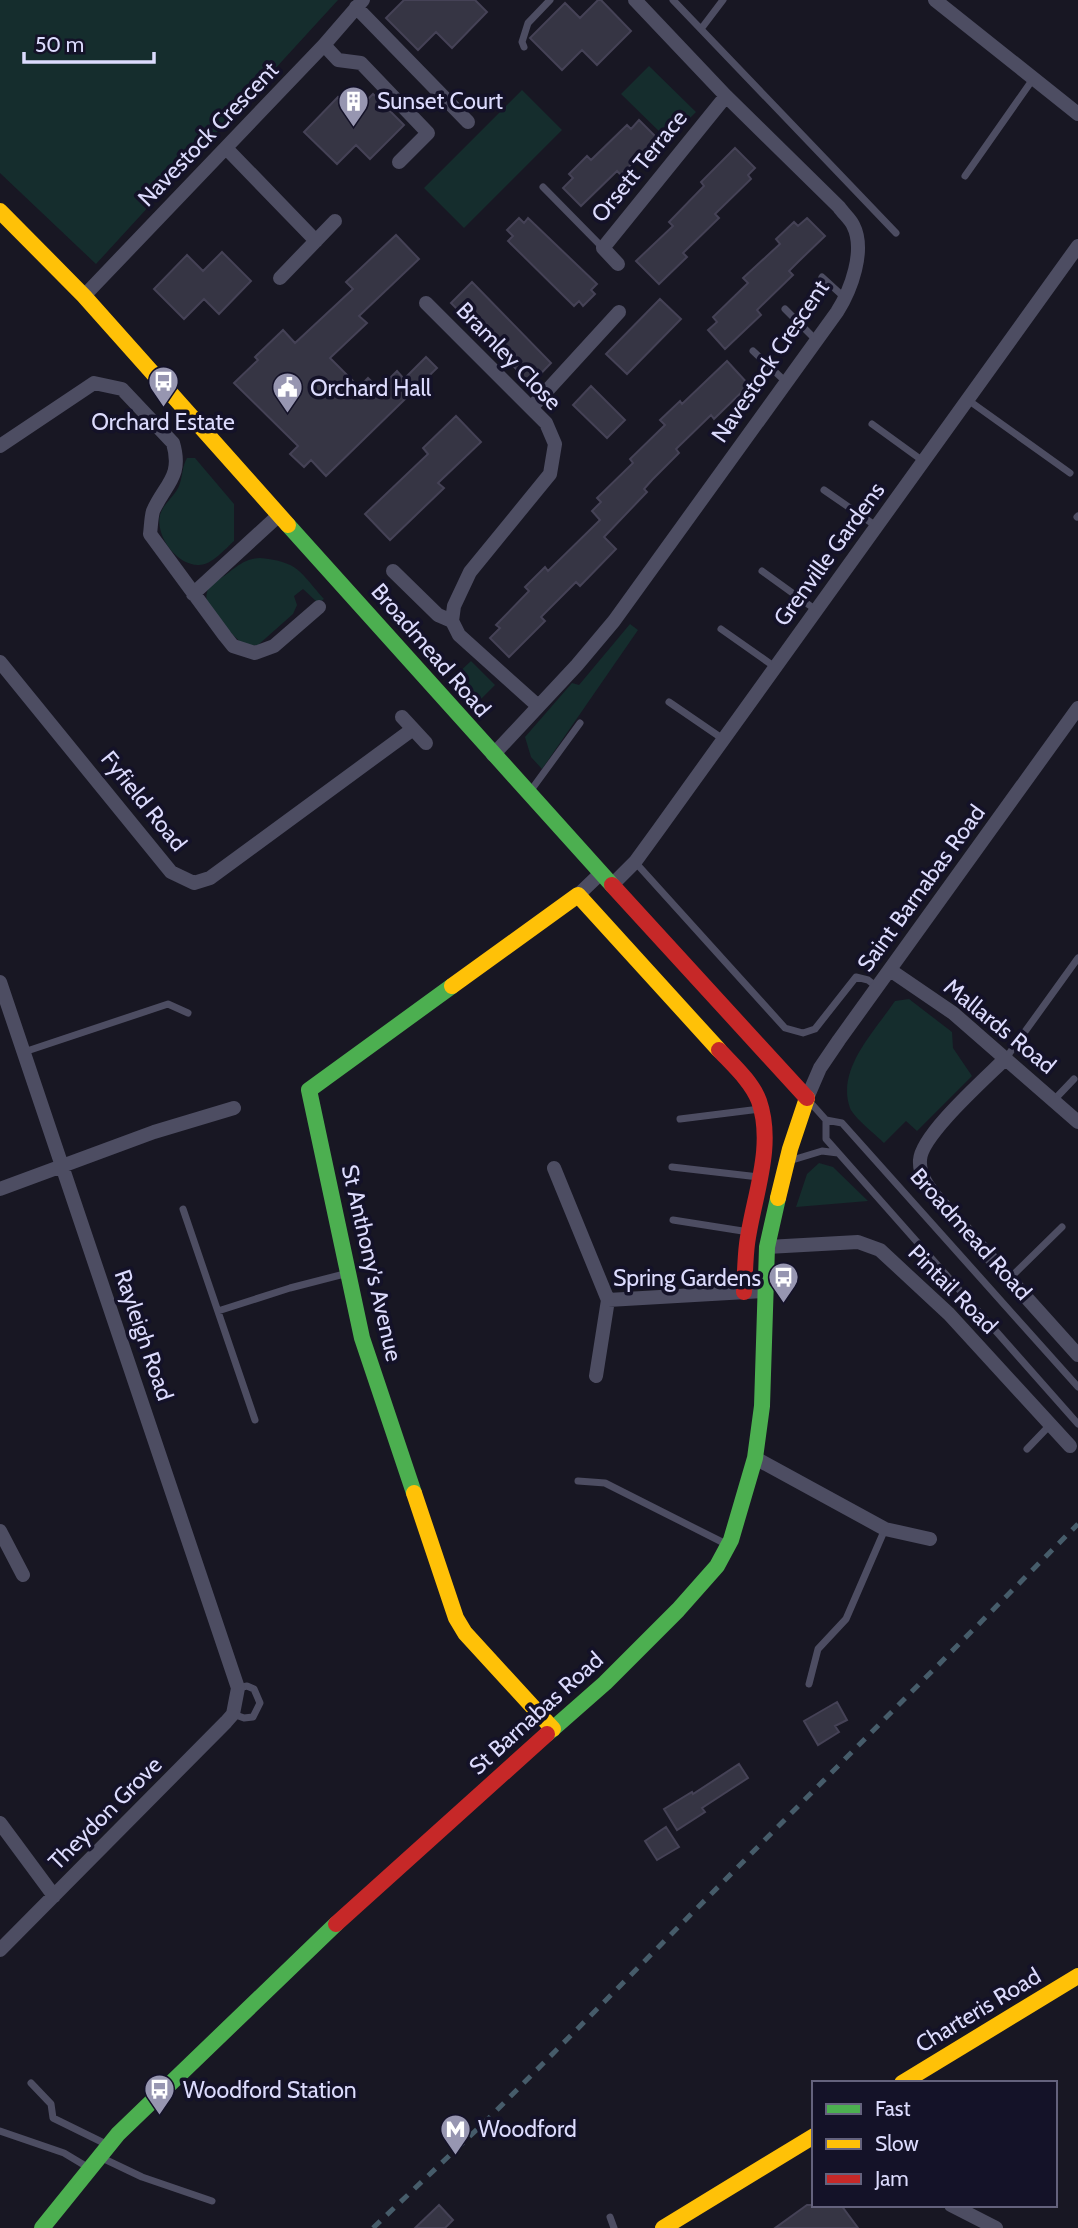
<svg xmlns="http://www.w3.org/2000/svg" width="1078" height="2228" viewBox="0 0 1078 2228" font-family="Cabin,sans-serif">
  <rect width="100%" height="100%" fill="#181723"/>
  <path fill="#152d2d" d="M0 0H338L96 264 0 173Z
    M649 66 696 112 668 140 621 94Z
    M522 90 562 130 464 228 424 188Z
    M187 458H195L234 504V541C225 549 212 565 199 565 177 566 155 536 160 515 163 503 177 495 180 483 183 474 182 467 187 458Z
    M260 558C299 562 299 571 324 599L318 603 303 589 294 596 297 605 293 614 258 645 245 646C234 637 212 614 207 601 205 595 208 589 210 584 230 576 238 559 260 558Z
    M630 624 638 630 542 769 531 757 525 737 572 683 579 685Z
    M471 661 495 685 478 702 454 677Z
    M909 999 952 1032 953 1048 972 1076 917 1131 906 1121 884 1143C876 1135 854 1118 850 1108 836 1069 875 1031 895 1001Z
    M819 1163 833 1167 868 1201 796 1207 807 1174Z"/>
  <path fill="#363544" stroke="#454256" stroke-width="2" d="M404 0H475L487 12 452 48 436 32 418 50 386 18Z
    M598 0H601L631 31 597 65 582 50 562 70 530 38 565 3 580 18Z
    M373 94 404 125 370 159 356 145 337 164 304 132 338 97 354 113Z
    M639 120 657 138 621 175 617 171 581 206 563 188 573 178 569 174 587 156 591 160 627 125 631 129Z
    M735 148 755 168 748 175 751 179 715 214 719 218 683 253 687 257 659 284 636 261 673 226 669 222 704 186 701 182Z
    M519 218 524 223 528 218 597 284 591 290 595 294 583 306 579 301 574 306 508 241 513 236 507 230Z
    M807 218 825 236 799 261 789 271 793 275 757 310 761 315 725 349 708 330 717 322 713 317 748 283 743 278 780 244 776 239 794 222 798 226Z
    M396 235 419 259 359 316 367 323 330 358 359 387 368 378 379 389 397 371 404 379 426 357 437 368 326 476 311 460 304 467 290 454 298 446 234 383 258 360 255 357 283 330 295 343 353 289 346 282Z
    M222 252 251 281 219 314 204 299 184 319 154 289 187 255 203 271Z
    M472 282 551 363 531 384 451 303Z
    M660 299 681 319 627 374 606 354Z
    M727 361 749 385 714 419 711 415 676 449 679 453 652 480 644 489 647 492 604 537 616 549 580 586 576 582 541 617 545 621 509 657 490 638 500 628 496 625 529 591 525 587 545 567 548 571 600 520 592 511 601 502 597 498 633 463 630 459 665 425 660 420 680 401 682 404Z
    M591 386 625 420 607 438 573 405Z
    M456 416 481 442 438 483 444 488 390 540 365 514 428 454 423 448Z
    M837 1702 847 1720 835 1726 839 1732 818 1745 804 1721Z
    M739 1764 748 1778 702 1808 705 1812 677 1830 664 1809 692 1792 693 1794Z
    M666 1827 679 1847 657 1860 645 1841Z
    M439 2205 453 2220 445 2228H415Z
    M807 2205H841L858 2228H775Z"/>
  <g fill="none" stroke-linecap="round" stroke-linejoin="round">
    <path stroke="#4d4d62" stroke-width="7" d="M673 0 896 233
      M701 29 723 0
      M524 47 522 42 528 23 550 0
      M965 176 1033 79
      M543 187 603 248
      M822 277 845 298
      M785 309 816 340
      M753 351 786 382
      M968 400 1070 473
      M872 424 923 461
      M824 490 876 526
      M1077 517 1078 516
      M762 571 816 610
      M721 629 775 667
      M669 702 723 739
      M529 793 580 723
      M635 862 785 1028 803 1033 815 1029 856 977 868 980 877 987
      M24 1052 168 1004 188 1013
      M1006 1058 1078 958
      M1054 1100 1074 1079
      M809 1101 826 1120V1139L1078 1424
      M680 1119 760 1109
      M826 1120 842 1123 1078 1387
      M789 1161 822 1151 838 1153
      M672 1167 759 1177
      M183 1209 255 1420
      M673 1220 749 1232
      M1010 1278 1062 1227
      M218 1311 290 1288 348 1273
      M1027 1449 1050 1425
      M578 1481 605 1483 728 1545
      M809 1684 818 1649 846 1619 885 1529
      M233 1714 244 1718 253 1717 260 1703 254 1689 247 1686 238 1688
      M31 2083 51 2104 53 2118 108 2145
      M0 2131 64 2153 89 2168
      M100 2157 142 2177 212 2201
      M610 2217 614 2228"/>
    <path stroke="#4d4d62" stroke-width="14" d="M935 0 1078 114
      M356 7 468 122
      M324 45 338 60 361 63 428 133 399 162
      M226 148 316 241
      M618 264 603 248 726 96
      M280 278 335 221
      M84 296 324 45 363 0
      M426 303 546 423 555 444 550 474 470 572 454 606 452 621
      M532 407 619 312
      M0 446 94 383 122 389 173 443C183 477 165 484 153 511 151 518 151 527 150 534L225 636 233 646 255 653 274 646 319 607
      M393 571 438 615 452 621 459 635 538 706
      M193 594 279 515
      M0 662 171 872 194 883 210 878 413 729
      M402 717 426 743
      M493 755 577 665 614 621 837 312C851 290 866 250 853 225 850 219 843 213 839 207L726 96 635 0
      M612 885 635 862 659 829 1078 246
      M578 895 601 873
      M890 970 953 1013 1078 1122
      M0 982 238 1688 233 1714 226 1722 0 1950
      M1006 1058C987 1077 921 1135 920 1160 919 1175 928 1187 937 1198L1078 1355
      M807 1098 820 1068 839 1040 1078 708
      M554 1168 608 1300 596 1376
      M0 1189 154 1132 234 1108
      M767 1247 858 1242 880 1250 949 1314 1070 1446
      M608 1300 764 1291
      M755 1458 885 1529 930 1539
      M0 1531 23 1575
      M0 1823 54 1896
      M951 2205 996 2228"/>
    <path stroke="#4caf50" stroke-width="16" d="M288 525 612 885
      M414 1493 362 1338 309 1090 452 986
      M547 1734 605 1683 678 1610 717 1566 731 1540 755 1458 762 1406 767 1247 778 1198
      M42 2228 118 2134 336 1924"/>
    <path stroke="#ffc107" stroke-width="16" d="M0 211 84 296 288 525
      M452 986 578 895 719 1050
      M778 1198 790 1149 807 1098
      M414 1493 456 1618 465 1633 553 1729
      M902 2083 1078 1976
      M663 2228 814 2136"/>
    <path stroke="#c62828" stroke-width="16" d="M612 885 807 1098
      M719 1050C733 1065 752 1082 759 1101 775 1147 753 1198 747 1244 745 1260 745 1276 744 1292
      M336 1924 547 1734"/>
    <path stroke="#465c6a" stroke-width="5" stroke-dasharray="10 9" stroke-linecap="butt" d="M373 2228 489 2118 1078 1524"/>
  </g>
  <defs>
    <symbol id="building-pin" viewBox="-11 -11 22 30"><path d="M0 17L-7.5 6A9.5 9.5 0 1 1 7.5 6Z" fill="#9796b1" stroke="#141228"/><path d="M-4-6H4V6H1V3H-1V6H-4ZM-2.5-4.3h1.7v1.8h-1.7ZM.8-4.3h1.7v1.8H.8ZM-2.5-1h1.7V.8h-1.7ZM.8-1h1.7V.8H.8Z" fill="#fff"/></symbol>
    <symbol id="bus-pin" viewBox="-11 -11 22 30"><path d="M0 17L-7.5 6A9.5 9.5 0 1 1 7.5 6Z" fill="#9796b1" stroke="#141228"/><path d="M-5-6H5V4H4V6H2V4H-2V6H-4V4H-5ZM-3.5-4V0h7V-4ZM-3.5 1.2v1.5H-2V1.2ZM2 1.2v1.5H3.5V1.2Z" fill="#fff"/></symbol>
    <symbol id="civic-pin" viewBox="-11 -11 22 30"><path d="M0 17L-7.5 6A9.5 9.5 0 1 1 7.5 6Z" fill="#9796b1" stroke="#141228"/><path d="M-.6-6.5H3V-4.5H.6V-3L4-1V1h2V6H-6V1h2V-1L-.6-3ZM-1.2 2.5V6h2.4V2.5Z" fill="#fff"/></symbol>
    <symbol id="metro-pin" viewBox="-11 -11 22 30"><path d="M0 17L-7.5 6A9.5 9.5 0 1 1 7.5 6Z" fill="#9796b1" stroke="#141228"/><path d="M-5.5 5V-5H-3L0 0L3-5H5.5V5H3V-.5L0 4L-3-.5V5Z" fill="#fff"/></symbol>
  </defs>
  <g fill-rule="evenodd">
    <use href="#building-pin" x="336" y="84" width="35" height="47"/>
    <use href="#bus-pin" x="146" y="364" width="35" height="47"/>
    <use href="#civic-pin" x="270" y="370" width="35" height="47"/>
    <use href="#bus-pin" x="766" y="1260" width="35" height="47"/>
    <use href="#bus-pin" x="142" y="2072" width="35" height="47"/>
    <use href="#metro-pin" x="438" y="2112" width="35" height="47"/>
  </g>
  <g text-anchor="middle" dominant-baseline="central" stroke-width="7" stroke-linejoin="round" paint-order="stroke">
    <g font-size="23" fill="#dcdbfd" stroke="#141228" text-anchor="start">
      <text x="377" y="101">Sunset Court</text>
      <text x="310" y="388">Orchard Hall</text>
      <text x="163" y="422" text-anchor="middle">Orchard Estate</text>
      <text x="761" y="1278" text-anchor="end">Spring Gardens</text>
      <text x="183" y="2090">Woodford Station</text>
      <text x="478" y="2129">Woodford</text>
    </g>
    <g font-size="23" fill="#dcdbfd" stroke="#141228">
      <text transform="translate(208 134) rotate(-46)">Navestock Crescent</text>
      <text transform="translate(639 166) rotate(-51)">Orsett Terrace</text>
      <text transform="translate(509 356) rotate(46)">Bramley Close</text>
      <text transform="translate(770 361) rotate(-56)">Navestock Crescent</text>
      <text transform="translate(829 554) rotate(-54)">Grenville Gardens</text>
      <text transform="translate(431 650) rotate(49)">Broadmead Road</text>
      <text transform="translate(144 801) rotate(51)">Fyfield Road</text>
      <text transform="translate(921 888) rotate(-54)">Saint Barnabas Road</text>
      <text transform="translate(1000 1026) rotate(39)">Mallards Road</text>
      <text transform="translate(971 1234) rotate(48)">Broadmead Road</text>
      <text transform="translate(372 1263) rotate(77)">St Anthony's Avenue</text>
      <text transform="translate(953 1289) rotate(45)">Pintail Road</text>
      <text transform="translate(144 1335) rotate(71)">Rayleigh Road</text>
      <text transform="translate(536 1713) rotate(-42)">St Barnabas Road</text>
      <text transform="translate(105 1813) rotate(-45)">Theydon Grove</text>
      <text transform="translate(978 2010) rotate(-31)">Charteris Road</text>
    </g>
  </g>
  <rect x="812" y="2081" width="245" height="126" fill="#141228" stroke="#64627d" stroke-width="2"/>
  <rect x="826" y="2104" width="35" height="10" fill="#4caf50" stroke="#64627d" stroke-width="2"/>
  <text x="875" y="2116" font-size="21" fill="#dcdbfd">Fast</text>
  <rect x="826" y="2139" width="35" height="10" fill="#ffc107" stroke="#64627d" stroke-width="2"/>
  <text x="875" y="2151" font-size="21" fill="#dcdbfd">Slow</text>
  <rect x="826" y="2174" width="35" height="10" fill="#c62828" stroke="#64627d" stroke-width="2"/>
  <text x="875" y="2186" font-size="21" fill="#dcdbfd">Jam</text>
  <path d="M24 52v10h130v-10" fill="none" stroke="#dcdbfd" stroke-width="3.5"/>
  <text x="35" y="52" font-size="21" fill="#dcdbfd" stroke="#141228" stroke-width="5" paint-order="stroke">50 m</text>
</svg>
